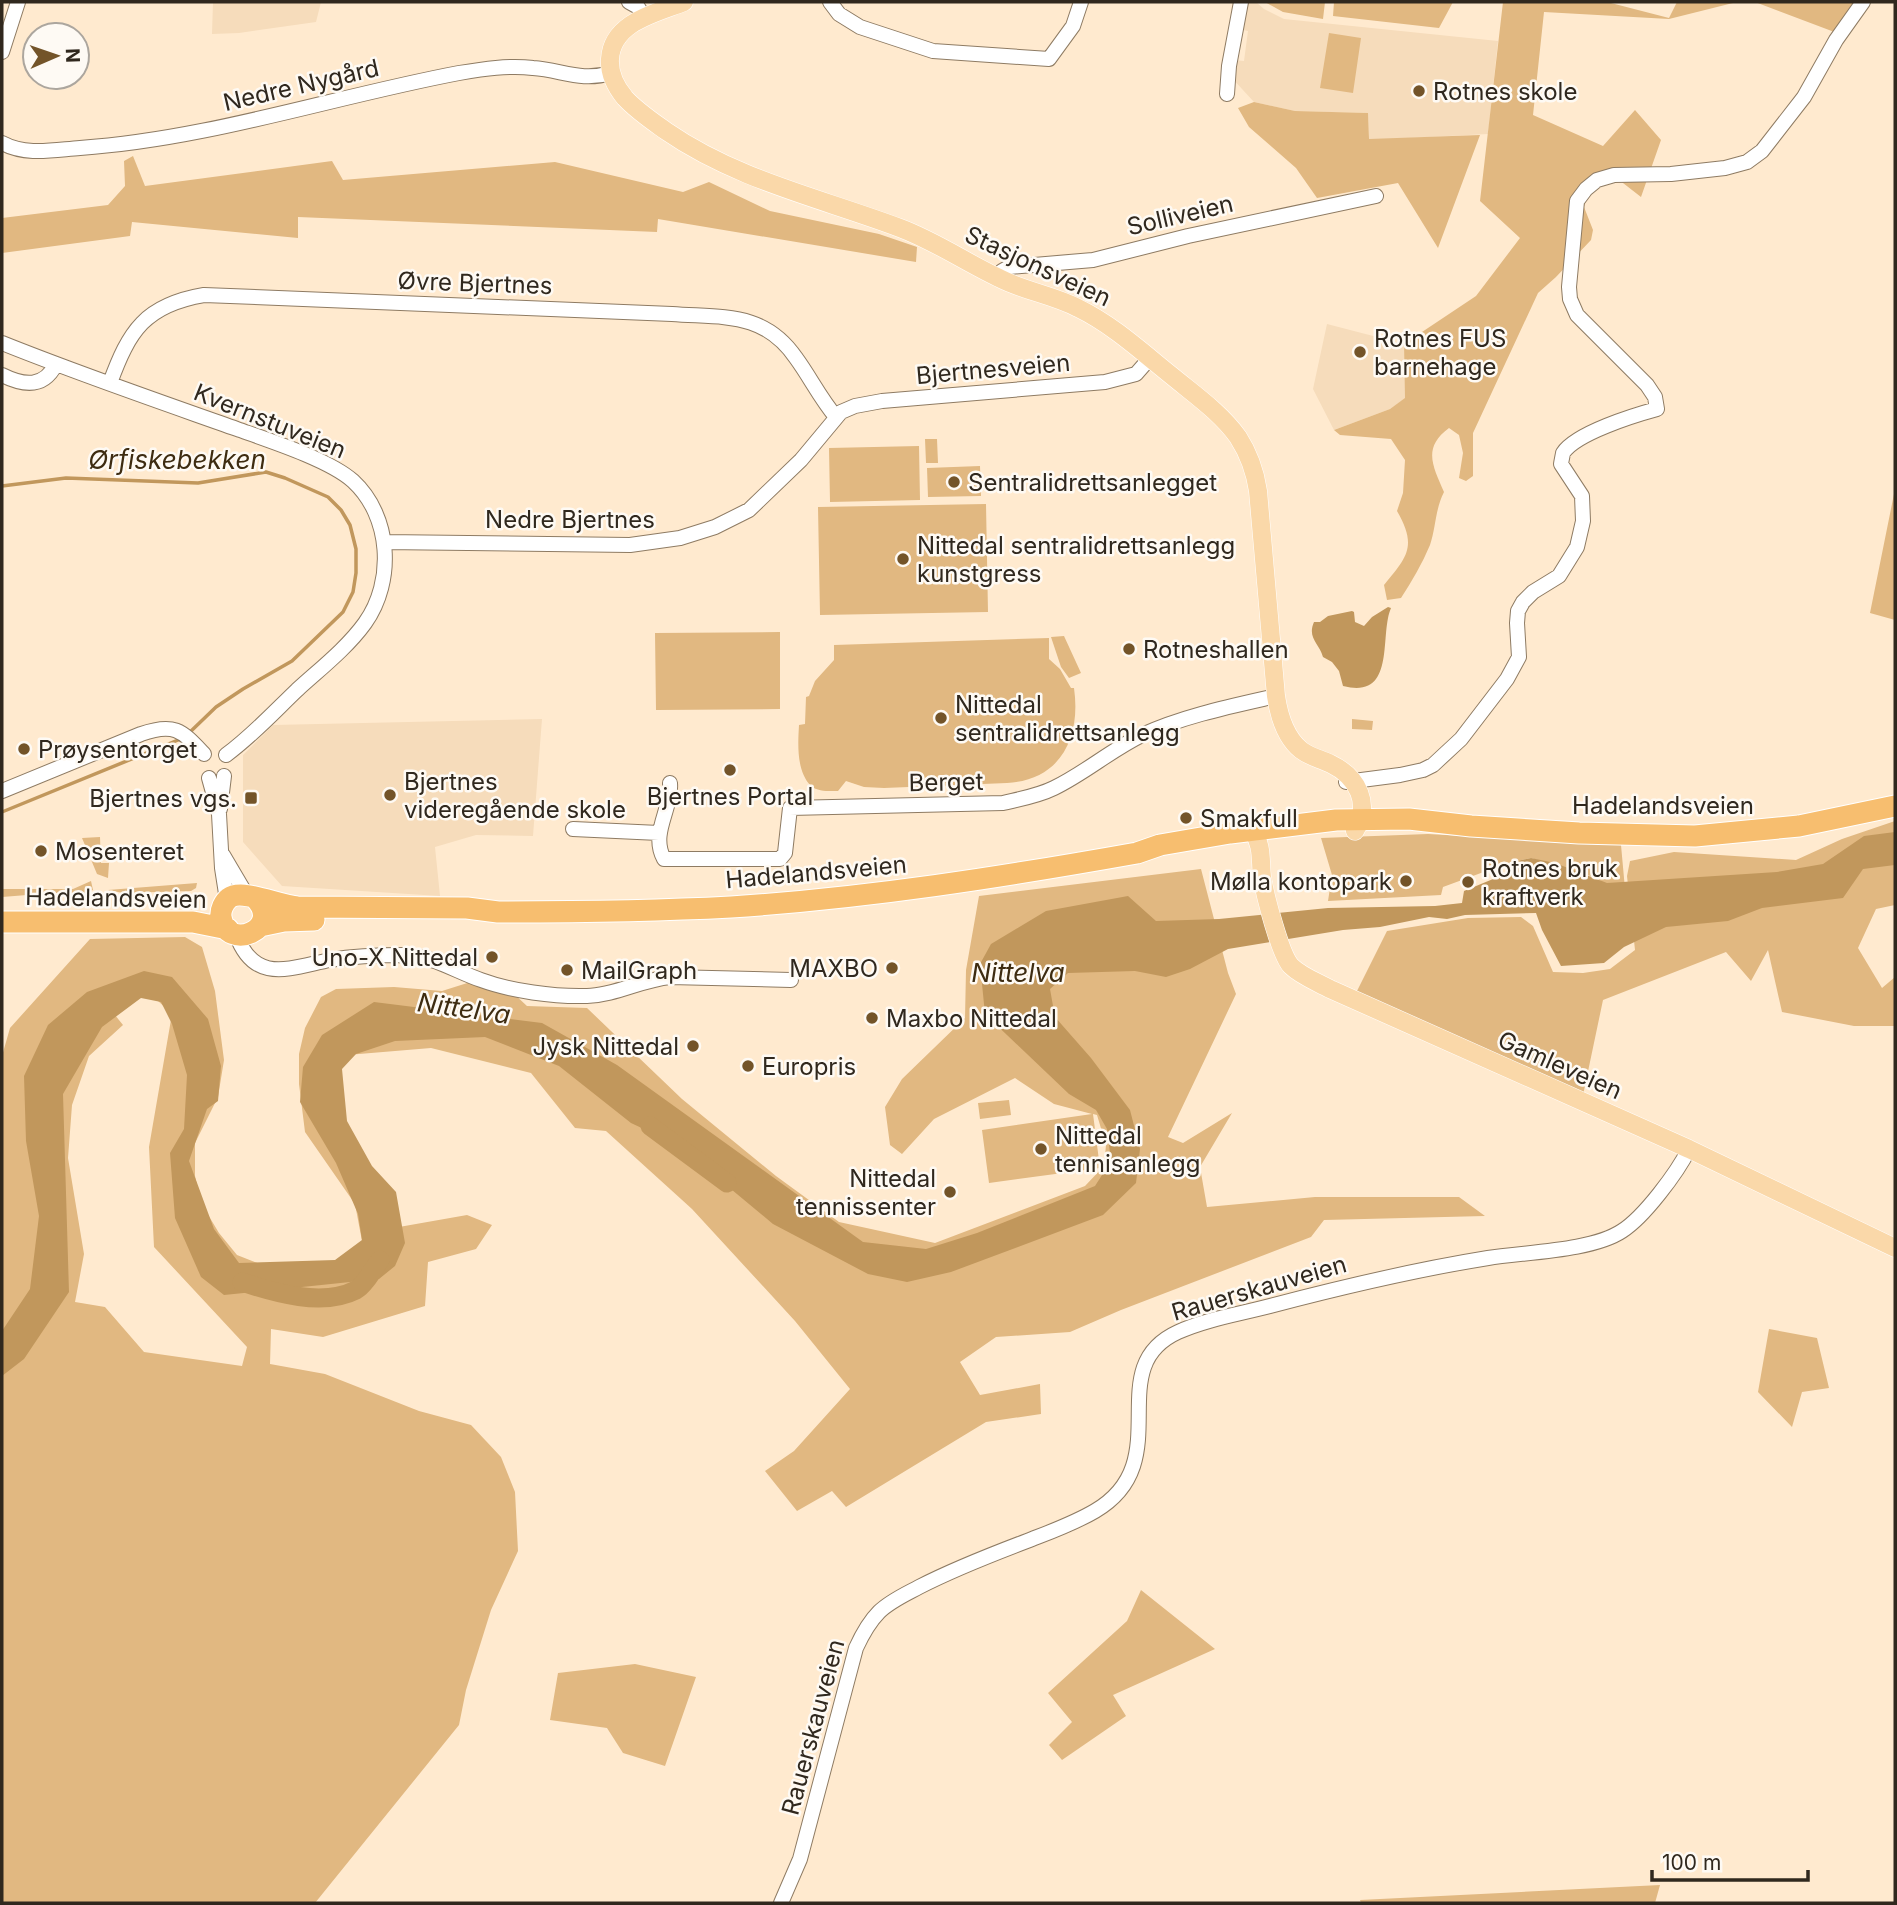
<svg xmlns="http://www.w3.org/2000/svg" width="1897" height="1905" viewBox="0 0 1897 1905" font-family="Inter,sans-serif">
  <rect width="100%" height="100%" fill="#ffeacf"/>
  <path fill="#f6dcbb" d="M213 2H321L316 22 239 33 212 34Z
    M1245 2H1256L1264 9 1284 19 1498 41 1488 134 1369 140 1368 113 1295 111 1254 102 1231 77 1233 60 1244 61 1248 31 1239 29Z
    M1327 324 1404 344 1406 398 1390 409 1334 430 1313 389Z
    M542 719 533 836 476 835 435 847 440 896 282 886 243 842V755L273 725Z"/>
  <path fill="#e1b881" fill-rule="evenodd" d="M1265 2H1325L1323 19 1283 12Z
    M1334 2H1453L1439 28 1333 16Z
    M1503 2H1607L1669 18 1677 2H1737L1669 19 1544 12 1533 115 1603 146 1635 110 1661 140 1641 197 1614 176 1589 190 1584 207 1593 230 1591 240 1556 277 1538 293 1473 433V476L1466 481 1459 478 1463 453 1459 435 1449 428C1422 448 1433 466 1444 492 1435 510 1436 527 1430 545 1422 564 1412 581 1401 598L1387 600 1384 585C1408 556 1417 546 1397 511L1403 493 1405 460 1391 439 1340 435 1334 430 1390 409 1405 398 1404 344 1476 296 1520 238 1480 201Z
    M1755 2H1859L1837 33Z
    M1329 33 1361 38 1353 93 1320 88Z
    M1254 102 1295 111 1368 113 1369 139 1480 135 1438 248 1398 183 1317 198 1296 168 1249 127 1238 108Z
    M133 156 145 186 332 161 343 180 555 162 683 192 709 182 770 211 879 234 917 247 916 262 658 219 657 232 298 217V238L132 222 130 236 2 253V218L108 205 125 186 124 161Z
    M925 439H937L938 463H926Z
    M919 446 920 500 830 502 829 448Z
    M980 466 981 496 928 497 927 468Z
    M1895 489V620L1870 613Z
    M986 504 988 612 820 615 818 507Z
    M780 632V709L656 710 655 633Z
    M1064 636 1081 673 1069 678 1061 667 1051 637Z
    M1049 638V659L1060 669 1071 688H1074C1081 736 1062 780 1007 783L884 788 864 787 846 781 838 791C830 791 818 792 811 786 796 771 798 743 799 725L805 724 806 697 809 696 815 681 834 660V645Z
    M1352 719 1373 721 1372 730 1352 729Z
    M1895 821V905L1876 909 1858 948 1882 988 1895 977V1026H1854L1782 1012 1768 950 1751 981 1726 952 1603 1000 1582 1100 1354 997 1387 931 1468 918 1521 917 1533 926 1553 972 1583 973 1610 969 1635 950 1627 876 1630 861 1674 852 1796 860 1842 839Z
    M1428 834 1621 845 1625 889 1609 888 1597 878 1531 858 1508 863 1443 887 1441 895 1328 901 1332 875 1321 838Z
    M100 837 101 863H109L108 878 97 874 82 838Z
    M1201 869 1228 973 1236 994 1168 1137 1183 1143 1232 1113 1200 1167 1207 1207 1315 1197H1459L1485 1216 1324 1220 1311 1237 1121 1310 1070 1332 996 1337 960 1362 980 1395 1040 1384 1041 1414 986 1422 846 1507 832 1491 797 1511 765 1471 794 1451 850 1389 795 1321 692 1209 606 1131 575 1128 531 1073 431 1048 335 1056 324 1109 399 1227 467 1215 492 1225 476 1249 428 1262 425 1306 323 1337 271 1329 270 1364 325 1374 419 1411 471 1425 501 1457 515 1492 518 1551 491 1610 466 1690 459 1725 315 1903H2V1056L10 1028 90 939 185 937 202 947 215 991 224 1060 218 1097 195 1143V1176L201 1203 219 1233 237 1255 260 1264 335 1267 362 1241 355 1204 305 1132 299 1084V1054L305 1028 321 997 336 989 394 987 442 991 480 979 513 993 527 1006 587 1008 682 1099 776 1176 839 1222 935 1243 1085 1186 1104 1166 1106 1145 1097 1115 1093 1114 1100 1168 989 1183 982 1130 1092 1114 1054 1104 1015 1078 934 1119 902 1154 890 1145 885 1107 902 1079 965 1018 966 970 979 896ZM140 984 172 1014 149 1147 154 1247 247 1347 242 1366 144 1352 105 1307 75 1302 84 1254 68 1158 72 1105 89 1056 123 1025 102 999Z
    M91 881 93 890 84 893H52L2 897V889H73Z
    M197 883 196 888 191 891 123 893 108 890Z
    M1009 1100 1011 1115 980 1119 978 1103Z
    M1769 1329 1817 1338 1829 1388 1802 1392 1792 1427 1758 1392Z
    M1141 1590 1215 1649 1113 1695 1126 1716 1062 1760 1049 1745 1072 1722 1048 1693 1127 1621Z
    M635 1664 696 1677 665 1766 623 1753 607 1728 550 1720 558 1673Z
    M1660 1885 1655 1903H1361L1360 1900Z"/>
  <path fill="#c1975c" d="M1388 607 1391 608C1379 635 1397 700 1343 686L1339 671 1332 662 1323 657C1319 643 1307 638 1314 622H1320L1328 616 1352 611 1354 612 1355 622 1364 626 1372 617Z
    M1895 832V865L1863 869 1843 898 1762 908 1728 921 1666 927 1624 947 1604 963 1561 966 1542 930 1536 913 1465 915 1447 919 1429 917 1380 927 1343 930 1228 949 1190 969 1166 977 1135 971 1068 973 1050 989 1055 1017 1091 1058 1130 1110 1140 1149 1136 1183 1103 1215 951 1272 907 1282 868 1274 773 1224 678 1145 631 1123 559 1066 485 1037 395 1041 356 1054 342 1069 347 1121 372 1166 396 1192 405 1243 395 1266 379 1279 224 1295 201 1277 175 1218 170 1153 184 1129 187 1075 172 1024 161 1002 141 998 102 1027 63 1094 69 1292 24 1359 2 1376V1331L30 1289 39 1216 26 1141 24 1076 48 1025 87 992 144 971 172 977 208 1019 221 1066 218 1101 207 1109 189 1161 214 1229 239 1263 335 1260 362 1240 358 1214 336 1163 300 1102 303 1067 322 1035 374 1002 542 1023 617 1065 863 1242 926 1249 977 1233 1095 1186 1111 1161 1107 1129 1096 1110 1069 1094 985 1014 980 964 991 944 1046 911 1128 896 1156 921 1219 919 1328 908 1435 906 1462 903 1464 891 1510 872 1508 863 1531 858 1555 863 1607 883 1777 872 1823 864 1864 836Z"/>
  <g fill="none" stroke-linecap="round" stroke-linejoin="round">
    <path stroke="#c1975c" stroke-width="3.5" d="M2 486 66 478 198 483 266 472 285 478 328 497 341 510 350 525 356 549V573L353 592 343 612 292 661 243 689 216 707 189 733
      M2 812 183 738"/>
    <path stroke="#c1975c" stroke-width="19" d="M650 1126 727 1183
      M242 1282C275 1293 323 1307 356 1290 365 1285 374 1268 380 1260"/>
    <defs>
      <path id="minor" d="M629 2 638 7 644 17
        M830 2 839 14 860 27 933 51 1049 59 1073 26 1081 2
        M2 52 18 2
        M1227 94 1229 66 1241 2
        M2 143C26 156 53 150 80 148 209 139 332 97 459 73 483 69 509 65 533 68 562 70 581 82 611 73
        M998 278 1002 271 1009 267 1093 260 1188 236 1376 196
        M2 343C79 374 158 401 237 429 268 440 330 460 353 481 391 516 395 581 365 623 347 648 320 669 297 690 274 712 252 736 226 755
        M2 375C24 386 44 388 56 364
        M110 383C129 331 145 305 204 295L672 314C722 318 764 311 796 358 810 377 820 398 836 417
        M384 542 630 545 680 538 715 527 749 510 801 460 841 412 855 406 882 401 1105 382 1136 374 1150 358
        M209 778 219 814 222 868 227 900
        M1346 782 1400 775 1423 770 1433 765 1461 739 1507 679 1519 657 1517 623 1518 611 1523 602 1533 592 1559 576 1577 547 1583 521 1582 496 1561 464C1561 463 1563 454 1563 453 1576 433 1635 415 1657 409L1655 397 1647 385 1577 315 1570 299 1569 287 1577 201 1586 189 1597 180 1614 175 1671 174 1725 168 1747 162 1762 151 1804 97 1836 40 1863 2
        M670 783C672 810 650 833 664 859H780L785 853 790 808 1003 803C1020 799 1038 796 1054 788 1085 773 1111 750 1142 735 1183 716 1232 706 1276 696
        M2 791 141 734C175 722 182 731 204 754
        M220 809 224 776
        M573 829 659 833
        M223 855 246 894
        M236 934C254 985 290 968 330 960 354 956 380 955 405 955 433 956 455 971 481 980 511 991 554 997 587 996 616 995 641 980 670 977L791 980
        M781 1903 800 1859 856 1648C862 1635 869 1622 879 1612 890 1601 906 1594 919 1587 954 1569 990 1555 1027 1541 1050 1532 1073 1524 1095 1511 1180 1461 1099 1368 1178 1332 1207 1319 1240 1314 1270 1306 1342 1287 1414 1270 1488 1258 1525 1252 1592 1251 1622 1231 1644 1217 1677 1173 1689 1149"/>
      <path id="major" d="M684 2C656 13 612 22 610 59 609 74 616 87 625 98 637 111 652 121 666 131 737 180 820 198 900 228 935 241 965 262 999 278 1024 291 1053 295 1078 308 1113 325 1142 352 1172 376 1195 395 1221 413 1238 437 1249 454 1255 471 1258 491L1276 696C1279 716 1285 737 1301 750 1310 757 1321 759 1331 764 1358 777 1371 804 1355 831
        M1252 830C1263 846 1260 859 1262 877 1265 895 1280 954 1291 966 1301 976 1317 982 1330 989L1689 1149 1895 1248"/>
      <path id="highway" d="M255 898C285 929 226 953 221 917 220 910 224 902 229 898 242 888 279 906 298 907L467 908 498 912C576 912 654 911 731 907 868 898 1002 877 1137 853L1160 845 1230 833 1336 820 1409 819 1471 826 1579 833 1695 836 1799 826 1895 806
        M2 922H193L228 929
        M260 926 284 921 314 920"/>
    </defs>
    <use href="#minor" stroke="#8e7b63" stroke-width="16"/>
    <use href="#major" stroke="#fff" stroke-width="19"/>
    <use href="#highway" stroke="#fff" stroke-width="23"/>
    <use href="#minor" stroke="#fff" stroke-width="14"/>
    <use href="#major" stroke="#fad8a9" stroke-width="18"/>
    <use href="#highway" stroke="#f7be6f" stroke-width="21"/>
  </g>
  <g fill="#735429" stroke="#fefaf4" stroke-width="2.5">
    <circle cx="1419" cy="91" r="7"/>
    <circle cx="1360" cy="352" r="7"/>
    <circle cx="954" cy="482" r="7"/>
    <circle cx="903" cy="559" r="7"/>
    <circle cx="1129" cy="649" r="7"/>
    <circle cx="941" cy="718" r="7"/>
    <circle cx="24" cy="749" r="7"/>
    <circle cx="730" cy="770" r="7"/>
    <circle cx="390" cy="795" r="7"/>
    <rect x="244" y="791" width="14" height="14" rx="3.5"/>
    <circle cx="1186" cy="818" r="7"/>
    <circle cx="41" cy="851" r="7"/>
    <circle cx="1406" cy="881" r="7"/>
    <circle cx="1468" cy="882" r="7"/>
    <circle cx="492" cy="957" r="7"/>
    <circle cx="892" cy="968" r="7"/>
    <circle cx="567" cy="970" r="7"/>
    <circle cx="872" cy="1018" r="7"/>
    <circle cx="693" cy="1046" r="7"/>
    <circle cx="748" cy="1066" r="7"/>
    <circle cx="1041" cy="1149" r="7"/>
    <circle cx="950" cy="1192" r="7"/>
  </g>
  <g text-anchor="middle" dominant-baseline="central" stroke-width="5" stroke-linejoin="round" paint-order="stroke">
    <g font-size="24" fill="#30281e" stroke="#fefaf4">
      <text transform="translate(301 85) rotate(-13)">Nedre Nygård</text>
      <text transform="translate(1180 215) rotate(-13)">Solliveien</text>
      <text transform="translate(1038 266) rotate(25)">Stasjonsveien</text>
      <text transform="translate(475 283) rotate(2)">Øvre Bjertnes</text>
      <text transform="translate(993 369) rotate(-5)">Bjertnesveien</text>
      <text transform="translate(270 421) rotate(22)">Kvernstuveien</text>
      <text x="570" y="519">Nedre Bjertnes</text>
      <text transform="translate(946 782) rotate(-1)">Berget</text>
      <text x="1663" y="805">Hadelandsveien</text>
      <text transform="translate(816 872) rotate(-5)">Hadelandsveien</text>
      <text transform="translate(116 898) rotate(1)">Hadelandsveien</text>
      <text transform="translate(1560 1065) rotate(24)">Gamleveien</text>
      <text transform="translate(1259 1288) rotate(-16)">Rauerskauveien</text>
      <text transform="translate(813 1727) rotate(-75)">Rauerskauveien</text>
    </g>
    <g font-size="24" fill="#30281e" stroke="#fefaf4" text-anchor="start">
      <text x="1433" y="91">Rotnes skole</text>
      <text x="1374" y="338">Rotnes FUS<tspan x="1374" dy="28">barnehage</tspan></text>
      <text x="968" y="482">Sentralidrettsanlegget</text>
      <text x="917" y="545">Nittedal sentralidrettsanlegg<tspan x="917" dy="28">kunstgress</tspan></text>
      <text x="1143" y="649">Rotneshallen</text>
      <text x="955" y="704">Nittedal<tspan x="955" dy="28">sentralidrettsanlegg</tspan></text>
      <text x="38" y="749">Prøysentorget</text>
      <text x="404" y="781">Bjertnes<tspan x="404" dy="28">videregående skole</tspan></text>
      <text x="730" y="796" text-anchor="middle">Bjertnes Portal</text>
      <text x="237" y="798" text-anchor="end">Bjertnes vgs.</text>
      <text x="1200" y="818">Smakfull</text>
      <text x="55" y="851">Mosenteret</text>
      <text x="1482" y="868">Rotnes bruk<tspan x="1482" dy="28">kraftverk</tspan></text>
      <text x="1392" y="881" text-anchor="end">Mølla kontopark</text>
      <text x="478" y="957" text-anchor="end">Uno-X Nittedal</text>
      <text x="878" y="968" text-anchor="end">MAXBO</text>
      <text x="581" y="970">MailGraph</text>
      <text x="886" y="1018">Maxbo Nittedal</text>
      <text x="679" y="1046" text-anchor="end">Jysk Nittedal</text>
      <text x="762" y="1066">Europris</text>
      <text x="1055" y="1135">Nittedal<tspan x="1055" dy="28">tennisanlegg</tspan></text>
      <text x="936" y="1178" text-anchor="end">Nittedal<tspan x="936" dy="28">tennissenter</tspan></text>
    </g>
    <g font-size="26" font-style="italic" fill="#3e2c11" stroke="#fefaf4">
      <text x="177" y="459">Ørfiskebekken</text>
      <text x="1018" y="972">Nittelva</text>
      <text transform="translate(464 1008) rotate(8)">Nittelva</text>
    </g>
  </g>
  <rect width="1897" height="1905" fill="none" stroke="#30281e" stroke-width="7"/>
  <g transform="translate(56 56) rotate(88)"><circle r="33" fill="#fefaf4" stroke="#aca69e" stroke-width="2"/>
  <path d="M0-5L12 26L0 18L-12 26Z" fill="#735429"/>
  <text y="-10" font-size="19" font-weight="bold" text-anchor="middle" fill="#30281e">N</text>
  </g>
  <path d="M1652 1870v10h156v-10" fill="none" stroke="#30281e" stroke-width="3.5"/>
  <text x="1662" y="1870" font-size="21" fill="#30281e" stroke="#fefaf4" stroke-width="5" paint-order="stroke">100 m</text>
</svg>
